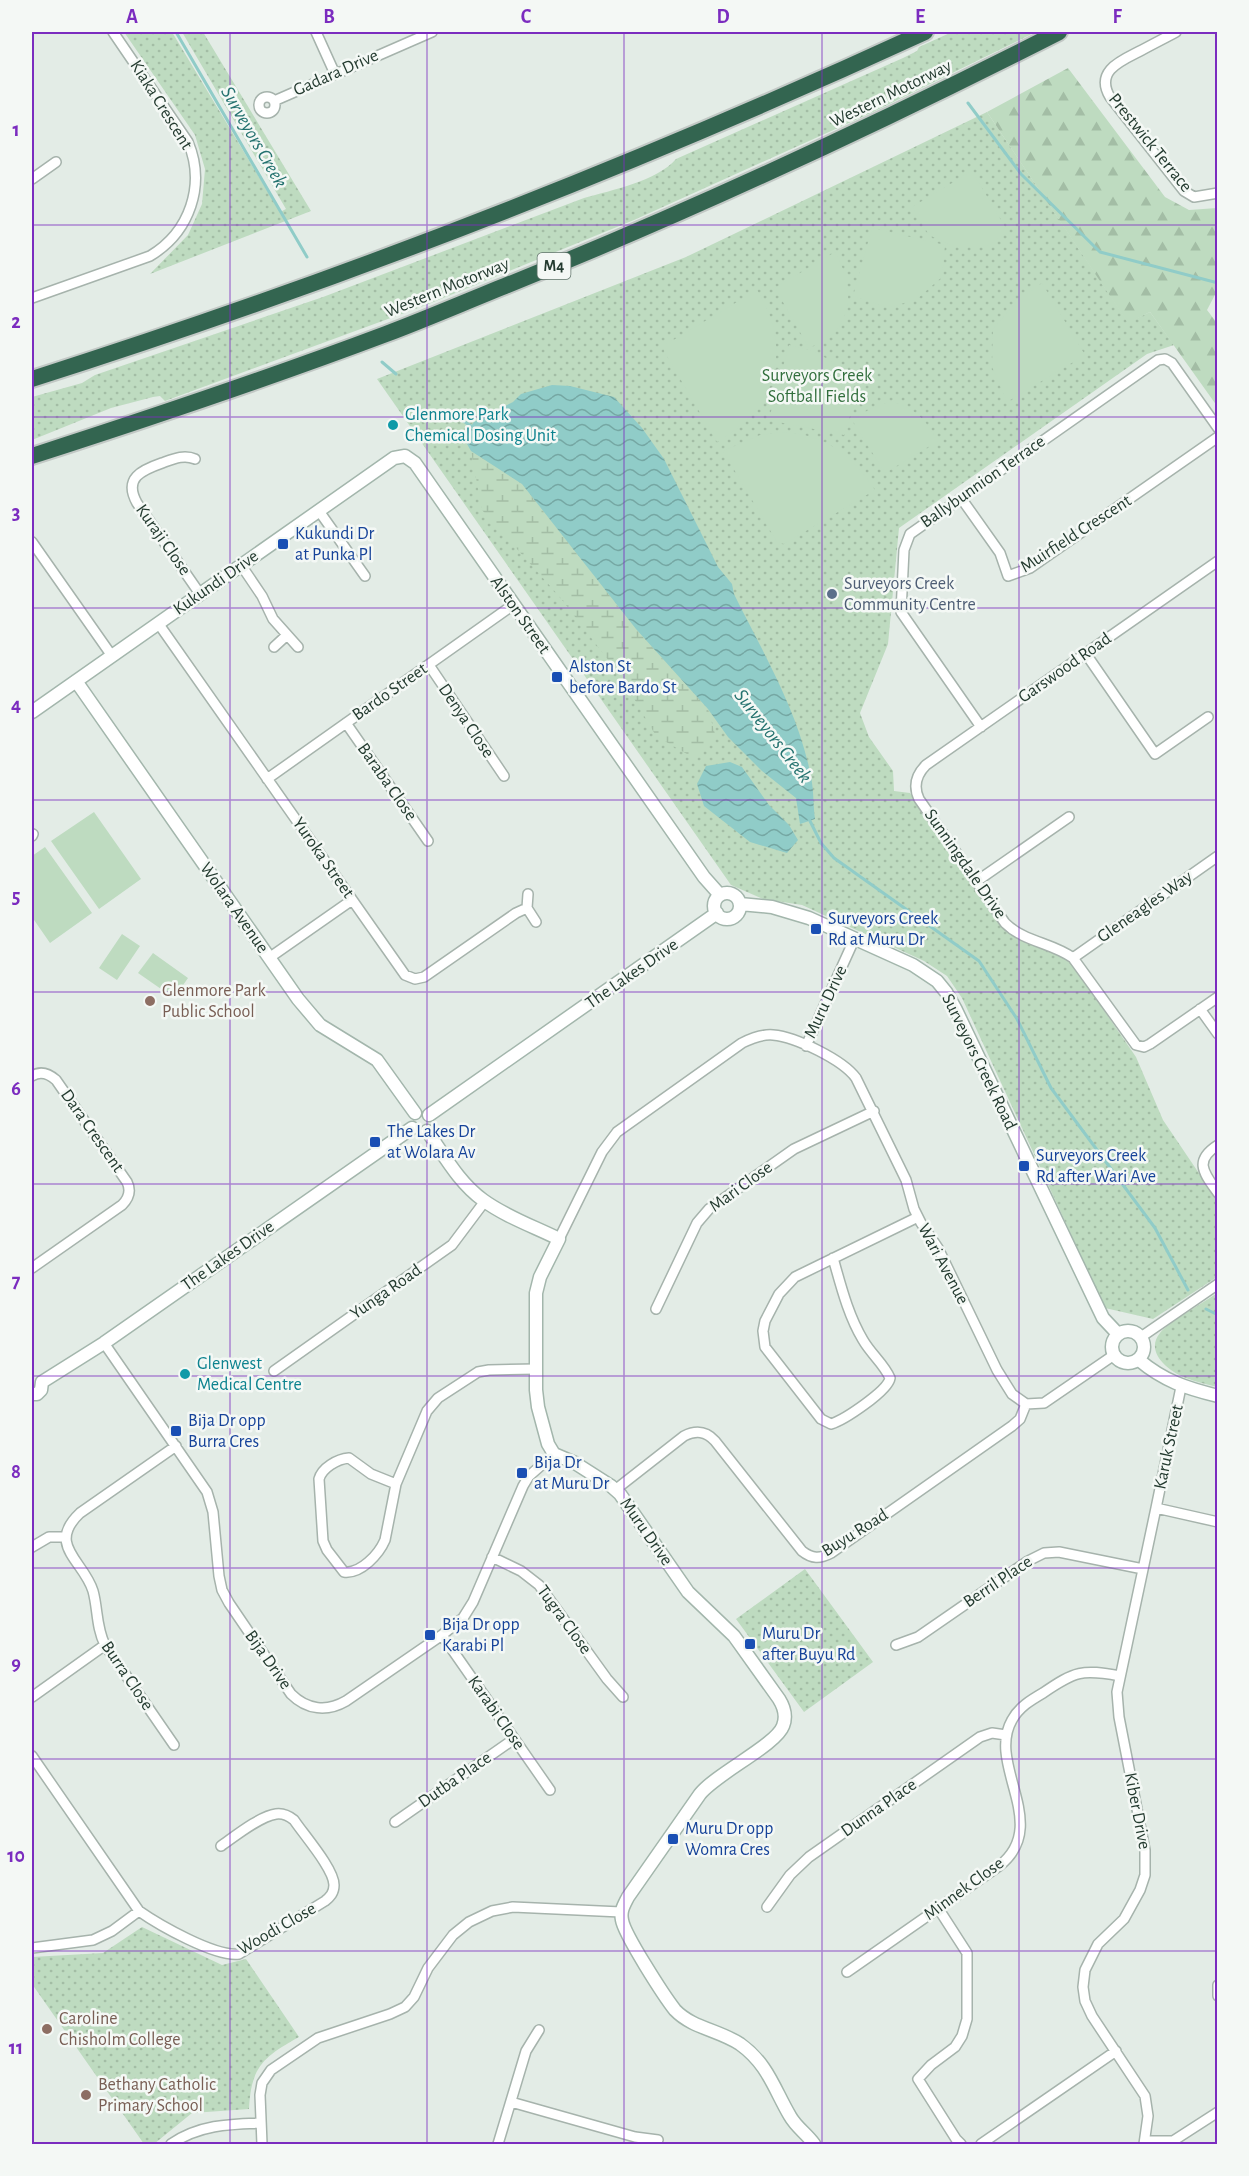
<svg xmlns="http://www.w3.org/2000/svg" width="1249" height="2176" viewBox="0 0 1249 2176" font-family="'Alegreya Sans',sans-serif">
  <defs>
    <pattern id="grass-dots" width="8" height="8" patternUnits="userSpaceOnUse" patternTransform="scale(1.5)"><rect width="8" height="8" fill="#bedbc0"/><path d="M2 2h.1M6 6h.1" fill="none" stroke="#a3bda5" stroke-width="1.8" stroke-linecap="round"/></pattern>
    <pattern id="forest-firs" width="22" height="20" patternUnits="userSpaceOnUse" patternTransform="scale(1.5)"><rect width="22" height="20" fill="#bedbc0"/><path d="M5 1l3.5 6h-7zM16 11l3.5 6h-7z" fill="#a3bda5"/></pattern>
    <pattern id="wetland-marsh" width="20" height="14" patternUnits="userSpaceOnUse" patternTransform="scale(1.5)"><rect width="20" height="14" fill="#bedbc0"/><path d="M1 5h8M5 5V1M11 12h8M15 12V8" fill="none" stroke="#a3bda5"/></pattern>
    <pattern id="water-waves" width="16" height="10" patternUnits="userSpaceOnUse" patternTransform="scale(1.5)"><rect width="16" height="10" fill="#90ccc8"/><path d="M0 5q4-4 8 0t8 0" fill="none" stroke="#75a7a3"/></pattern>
  </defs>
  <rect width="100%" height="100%" fill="#e3ece6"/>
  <path fill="url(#grass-dots)" d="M124 32H172L280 212 286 209 182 32H203L311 211 150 274 188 235 202 204 205 169 195 135Z
    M952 32H1036L871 113 634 220 426 305 165 401 160 396 153 397 111 408 32 440V397L82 383 95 375 323 297 584 198C612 190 657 181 676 159L903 58 917 51 919 47Z
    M987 112 1128 322 1150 312 1174 345 1147 354 899 528 888 644 860 713 869 737 893 771 894 791 910 793 1003 927 1009 932 1070 961 1136 1057 1163 1120 1217 1200V1277L1153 1319 1105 1308 962 998 947 976 924 961 802 905 763 899 731 885 377 379 686 257Z
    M1217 1293V1387C1207 1384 1196 1382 1186 1378 1169 1372 1144 1352 1160 1333 1169 1322 1203 1303 1217 1293Z
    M805 1569 873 1662 804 1712 736 1619Z
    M142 1927 222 1965 246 1959 299 2037C263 2057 251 2067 249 2109L192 2113 154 2144H144L32 1984V1957L103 1953Z"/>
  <path fill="url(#forest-firs)" d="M1068 68 1165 197 1189 210 1217 208V291L1207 310 1217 323V406L1150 312 1128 323 987 112Z"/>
  <path fill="url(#wetland-marsh)" d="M471 451 522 484 636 629 708 709 715 734 692 757 656 736 622 678 559 596 482 510Z"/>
  <path fill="#bedbc0" d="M972 171 1008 232 986 247H954L929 235 912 207Z
    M872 228 945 245 942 277 917 299 888 308 853 296Z
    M835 252C849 277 856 309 834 333 828 339 817 344 809 348L775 288Z
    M1042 283 1085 355 1007 402 992 367 993 329 1017 301Z
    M757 290C794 348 776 409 717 442L664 351 665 345Z
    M789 345 813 351 833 362 851 394V413L844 435 773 421 770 415Z
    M891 401C917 410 924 418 938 441L885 473 852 420 870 409Z
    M784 432C826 435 853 456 875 490L784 544 777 542 723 451 760 435Z
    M94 812 141 879 99 909 51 841Z
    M45 847 92 913 50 943 32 917V856Z
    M122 934 140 946 117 980 99 968Z
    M153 953 188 978 174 998 138 973Z"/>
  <path fill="url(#water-waves)" d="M552 385 570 386 614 397 642 428 664 459 718 567 732 584 734 594C763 653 799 712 811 777 814 791 813 805 815 819L800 824 796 798 762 771 728 737 708 709 636 629 522 484 471 451 463 437 474 422 513 402 521 394Z
    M730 762 742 767 769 805 789 825 798 840 787 853 750 842 704 806 697 784 706 766Z"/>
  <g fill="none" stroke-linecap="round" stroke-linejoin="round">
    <path stroke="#90ccc8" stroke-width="3" d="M176 32 307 257
      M968 103 1021 174 1100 252 1218 283
      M382 362 396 374
      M456 416 474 428
      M809 819 821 843 834 858 979 961 1017 1019 1051 1088 1155 1228 1188 1290
      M1206 1309 1218 1315"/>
    <defs>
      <path id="street" d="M316 32 335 74
        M1176 32C1165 38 1153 44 1142 50 1123 60 1094 70 1110 97L1184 191 1194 197 1218 193
        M259 105a8 8 0 1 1 16 0a8 8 0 1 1-16 0Z
        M274 101 432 32
        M32 179 56 162
        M32 298 150 256C190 232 206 185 188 142L113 32
        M195 459C184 454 173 459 162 463 142 470 123 478 137 503L200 594
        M961 498 1000 553 1008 576 1030 568 1218 437
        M319 511 365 576
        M32 542 112 656
        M1218 561 926 765C916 775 913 786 919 799L1005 923C1024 942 1053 943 1073 958L1136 1045 1144 1047 1150 1044 1218 997
        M241 565 262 596 273 619 298 647
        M158 623 405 975 415 979 424 977 516 913 527 908
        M274 647 287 635
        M1086 654 1155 754 1208 717
        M429 665 504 776
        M346 723 428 841
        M981 727 901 612 904 550 910 534 1158 360 1165 359 1172 363 1218 428
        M267 779 513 605
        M32 836 33 834
        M977 881 1069 817
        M528 894 527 908 536 922
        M269 958 352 900
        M1073 958 1218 856
        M1200 1009 1218 1034
        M806 1046 854 940
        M32 1076C40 1071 48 1073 56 1080L127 1182C131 1190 129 1198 122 1205L32 1268
        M1218 1145C1193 1161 1204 1173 1218 1193
        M559 1239 602 1152 617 1132 742 1043C752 1038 762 1034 773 1035 796 1037 843 1060 856 1078L906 1180 914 1209 921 1223 938 1248 997 1370 1012 1394 1026 1404 1044 1403 1114 1355
        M833 1258C841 1286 848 1315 863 1340 871 1354 884 1364 890 1378 888 1391 844 1420 831 1424L821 1419 765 1347 763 1331 765 1321 779 1294 795 1277 918 1217
        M656 1309 697 1223 709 1209 794 1149 874 1111
        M1141 1337 1218 1284
        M104 1343 207 1492 213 1512 219 1576 222 1590 229 1603 291 1694C307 1710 327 1712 346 1701L442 1635 463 1618 473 1602 523 1486 529 1476 554 1454
        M274 1371 452 1245 485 1201
        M396 1484 371 1474 349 1458C337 1459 322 1468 319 1479L323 1541 327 1550 344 1572C361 1574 379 1554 385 1540L396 1484 427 1411 438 1398 478 1372 489 1370 536 1369
        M615 1490 684 1436C696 1430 706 1431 715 1441L802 1551C812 1559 820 1559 831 1553L1012 1426 1020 1419 1026 1404
        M1156 1508 1181 1387
        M32 1547 49 1537H66
        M492 1557 521 1571 539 1585 607 1679 623 1697
        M442 1635 550 1790
        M896 1645 918 1637 1028 1561 1044 1553 1059 1552 1143 1569
        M32 1697 105 1645
        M174 1745 105 1645C96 1627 98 1609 93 1591 84 1561 46 1545 80 1513L176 1446
        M32 1756 139 1911C159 1925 215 1957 239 1954L325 1901C330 1897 334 1893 334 1885 334 1869 304 1835 294 1820 289 1816 283 1813 276 1814 260 1816 234 1837 221 1846
        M395 1822 514 1739
        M767 1907 790 1875 809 1857 980 1737 992 1733 1006 1735
        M938 1908 967 1953V2019L962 2036 955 2047 931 2065 918 2079 956 2139 961 2144
        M32 1948 93 1940 112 1931 139 1911
        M847 1972 999 1866C1052 1825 986 1765 1012 1720 1019 1707 1031 1700 1043 1693 1075 1671 1082 1669 1120 1676
        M1218 1985V1996
        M511 2102 635 2137 658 2140
        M1145 2141H1173L1218 2112
        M171 2144C199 2125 228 2124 261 2123
        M262 2144 260 2095 262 2083 271 2070 318 2038 390 2014 405 2007 414 1997 428 1968 453 1935 469 1922 492 1911 513 1907 621 1912
        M498 2144 526 2051 539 2030
        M981 2144 1116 2051
        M1144 2144 1148 2116 1145 2096 1092 2016 1085 2001 1083 1987 1085 1970 1098 1944 1124 1919 1140 1890 1145 1875V1850L1119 1717 1117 1692 1156 1508 1218 1522"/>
      <path id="secondary" d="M76 681 298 999 320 1025 377 1060 415 1113
        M32 712 394 458 405 456 415 463 704 877 720 895
        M714 906a13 13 0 1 1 26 0a13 13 0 1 1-26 0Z
        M740 904 772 907 809 918 913 965 937 981 946 992 956 1010 1103 1318 1118 1334
        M429 1115 717 913
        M427 1131C444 1155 459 1183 483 1200 506 1217 535 1227 559 1239L540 1277 536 1293V1390L538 1407 548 1444 554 1454 575 1463 611 1486 620 1494 688 1592 734 1636 779 1699C784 1707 787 1716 783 1726 776 1745 717 1773 700 1794L628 1897C624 1905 620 1911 622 1920 624 1934 664 1996 675 2010 692 2028 719 2030 740 2044 768 2064 774 2089 790 2116 796 2127 807 2134 814 2144
        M1112 1347a16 16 0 1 1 32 0a16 16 0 1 1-32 0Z
        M1139 1360C1164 1381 1186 1388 1218 1396
        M42 1382 104 1343 412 1128
        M32 1394H37L41 1390 42 1382"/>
      <path id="highway" d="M32 379C337 282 634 166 925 32
        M32 456C150 418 269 378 386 334 426 319 465 302 505 286 694 210 878 124 1059 32"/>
    </defs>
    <use href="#street" stroke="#a6b3ac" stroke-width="12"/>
    <use href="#secondary" stroke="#a3b6ac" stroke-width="15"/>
    <use href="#highway" stroke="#c2c8c5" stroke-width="20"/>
    <use href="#street" stroke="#fff" stroke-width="9"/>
    <use href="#secondary" stroke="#fff" stroke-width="12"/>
    <use href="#highway" stroke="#336550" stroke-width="16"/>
  </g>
  <path fill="none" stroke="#7b2cbf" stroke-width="1.5" stroke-opacity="0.55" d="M230 32V2144M427 32V2144M624 32V2144M822 32V2144M1019 32V2144M32 225H1218M32 417H1218M32 608H1218M32 800H1218M32 992H1218M32 1184H1218M32 1376H1218M32 1568H1218M32 1759H1218M32 1951H1218"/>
  <g fill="#0f9aa8" stroke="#f4f8f5" stroke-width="2">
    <circle cx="393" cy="425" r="6"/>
    <circle cx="185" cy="1374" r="6"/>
  </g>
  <g fill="#1a4fb4" stroke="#f4f8f5" stroke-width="2">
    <rect x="277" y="538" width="12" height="12" rx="3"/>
    <rect x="551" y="671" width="12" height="12" rx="3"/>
    <rect x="810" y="923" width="12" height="12" rx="3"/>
    <rect x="369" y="1136" width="12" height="12" rx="3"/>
    <rect x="1018" y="1160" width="12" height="12" rx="3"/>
    <rect x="170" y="1425" width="12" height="12" rx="3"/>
    <rect x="516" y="1467" width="12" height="12" rx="3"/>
    <rect x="424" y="1629" width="12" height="12" rx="3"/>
    <rect x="744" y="1638" width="12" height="12" rx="3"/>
    <rect x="667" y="1833" width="12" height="12" rx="3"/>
  </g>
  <circle fill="#5c6f8a" stroke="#f4f8f5" stroke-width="2" cx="832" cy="594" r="6"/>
  <g fill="#8d6e63" stroke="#f4f8f5" stroke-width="2">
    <circle cx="150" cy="1001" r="6"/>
    <circle cx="47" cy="2029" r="6"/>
    <circle cx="86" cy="2095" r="6"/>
  </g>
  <g text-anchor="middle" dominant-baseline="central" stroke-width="5" stroke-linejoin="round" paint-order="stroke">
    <rect fill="#f4f8f5" stroke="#62746b" stroke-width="1.5" x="537.5" y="253" width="33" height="26" rx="4.5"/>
    <g font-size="16" font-weight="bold" fill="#243b30">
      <text x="554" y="266">M4</text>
    </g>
    <g font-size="18" fill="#243b30" stroke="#f4f8f5">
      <text transform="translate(336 73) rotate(-24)">Gadara Drive</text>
      <text transform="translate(891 94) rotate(-26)">Western Motorway</text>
      <text transform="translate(161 105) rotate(58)">Kiaka Crescent</text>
      <text transform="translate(1150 143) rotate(51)">Prestwick Terrace</text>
      <text transform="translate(447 288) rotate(-22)">Western Motorway</text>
      <text transform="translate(983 482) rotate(-35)">Ballybunnion Terrace</text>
      <text transform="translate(1076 534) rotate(-33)">Muirfield Crescent</text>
      <text transform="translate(163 540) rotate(55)">Kuraji Close</text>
      <text transform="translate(216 583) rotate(-35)">Kukundi Drive</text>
      <text transform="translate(520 615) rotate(55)">Alston Street</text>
      <text transform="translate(1065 668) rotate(-35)">Garswood Road</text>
      <text transform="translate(390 692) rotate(-35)">Bardo Street</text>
      <text transform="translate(466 721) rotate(56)">Denya Close</text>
      <text transform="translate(387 782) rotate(55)">Baraba Close</text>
      <text transform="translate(323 858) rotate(55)">Yuroka Street</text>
      <text transform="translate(965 864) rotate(55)">Sunningdale Drive</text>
      <text transform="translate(1145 907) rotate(-35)">Gleneagles Way</text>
      <text transform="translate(234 908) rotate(55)">Wolara Avenue</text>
      <text transform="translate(632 974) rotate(-35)">The Lakes Drive</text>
      <text transform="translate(826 1002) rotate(-65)">Muru Drive</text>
      <text transform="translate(979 1062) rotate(64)">Surveyors Creek Road</text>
      <text transform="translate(92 1131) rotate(55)">Dara Crescent</text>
      <text transform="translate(741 1187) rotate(-36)">Mari Close</text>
      <text transform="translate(228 1256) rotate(-35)">The Lakes Drive</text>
      <text transform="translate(943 1264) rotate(62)">Wari Avenue</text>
      <text transform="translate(386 1292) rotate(-35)">Yunga Road</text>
      <text transform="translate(1169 1447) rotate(-78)">Karuk Street</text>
      <text transform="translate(646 1532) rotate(55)">Muru Drive</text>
      <text transform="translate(855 1533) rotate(-32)">Buyu Road</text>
      <text transform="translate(998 1582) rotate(-34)">Berril Place</text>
      <text transform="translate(564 1620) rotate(54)">Tugra Close</text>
      <text transform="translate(268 1660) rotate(55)">Bija Drive</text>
      <text transform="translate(127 1676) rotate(56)">Burra Close</text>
      <text transform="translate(496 1713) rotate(55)">Karabi Close</text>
      <text transform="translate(455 1780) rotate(-35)">Dutba Place</text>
      <text transform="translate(879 1808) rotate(-35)">Dunna Place</text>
      <text transform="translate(1137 1811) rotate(79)">Kiber Drive</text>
      <text transform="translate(964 1889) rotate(-36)">Minnek Close</text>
      <text transform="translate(277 1929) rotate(-30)">Woodi Close</text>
    </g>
    <g font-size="18" fill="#326f3d" stroke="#f4f8f5">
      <text x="817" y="376">Surveyors Creek<tspan x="817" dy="21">Softball Fields</tspan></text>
    </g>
    <g font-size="18" fill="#0d838f" stroke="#f4f8f5" text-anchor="start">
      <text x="405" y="415">Glenmore Park<tspan x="405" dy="21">Chemical Dosing Unit</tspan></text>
      <text x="197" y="1364">Glenwest<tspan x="197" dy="21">Medical Centre</tspan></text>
    </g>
    <g font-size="18" fill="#164399" stroke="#f4f8f5" text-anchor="start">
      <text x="295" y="534">Kukundi Dr<tspan x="295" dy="21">at Punka Pl</tspan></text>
      <text x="569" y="667">Alston St<tspan x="569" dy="21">before Bardo St</tspan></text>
      <text x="828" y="919">Surveyors Creek<tspan x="828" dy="21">Rd at Muru Dr</tspan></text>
      <text x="387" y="1132">The Lakes Dr<tspan x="387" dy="21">at Wolara Av</tspan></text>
      <text x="1036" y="1156">Surveyors Creek<tspan x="1036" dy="21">Rd after Wari Ave</tspan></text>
      <text x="188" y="1421">Bija Dr opp<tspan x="188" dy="21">Burra Cres</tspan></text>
      <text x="534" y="1463">Bija Dr<tspan x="534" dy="21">at Muru Dr</tspan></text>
      <text x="442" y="1625">Bija Dr opp<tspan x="442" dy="21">Karabi Pl</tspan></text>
      <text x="762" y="1634">Muru Dr<tspan x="762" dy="21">after Buyu Rd</tspan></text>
      <text x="685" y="1829">Muru Dr opp<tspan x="685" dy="21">Womra Cres</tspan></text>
    </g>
    <g font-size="18" fill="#4e5e75" stroke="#f4f8f5" text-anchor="start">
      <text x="844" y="584">Surveyors Creek<tspan x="844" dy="21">Community Centre</tspan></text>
    </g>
    <g font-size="18" fill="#785e54" stroke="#f4f8f5" text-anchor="start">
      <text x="162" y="991">Glenmore Park<tspan x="162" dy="21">Public School</tspan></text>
      <text x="59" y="2019">Caroline<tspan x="59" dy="21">Chisholm College</tspan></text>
      <text x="98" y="2085">Bethany Catholic<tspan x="98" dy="21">Primary School</tspan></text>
    </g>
    <g font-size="20" font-style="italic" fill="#24726f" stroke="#f4f8f5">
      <text transform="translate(254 137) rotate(60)">Surveyors Creek</text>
      <text transform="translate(773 736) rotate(52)">Surveyors Creek</text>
    </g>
  </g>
  <rect width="1249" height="2176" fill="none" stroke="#f4f8f5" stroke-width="66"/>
  <rect x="33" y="33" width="1183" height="2110" fill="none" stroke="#7b2cbf" stroke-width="2"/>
  <g font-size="20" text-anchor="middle" font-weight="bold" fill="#7b2cbf">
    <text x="132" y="23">A</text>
    <text x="329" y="23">B</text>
    <text x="526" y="23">C</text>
    <text x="723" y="23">D</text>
    <text x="920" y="23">E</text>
    <text x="1117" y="23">F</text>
    <text x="16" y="136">1</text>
    <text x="16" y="328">2</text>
    <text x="16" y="519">3</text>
    <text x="16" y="711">4</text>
    <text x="16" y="903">5</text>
    <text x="16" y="1095">6</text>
    <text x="16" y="1287">7</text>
    <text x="16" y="1478">8</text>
    <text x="16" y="1670">9</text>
    <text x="16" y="1862">10</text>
    <text x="16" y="2054">11</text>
  </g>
</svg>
